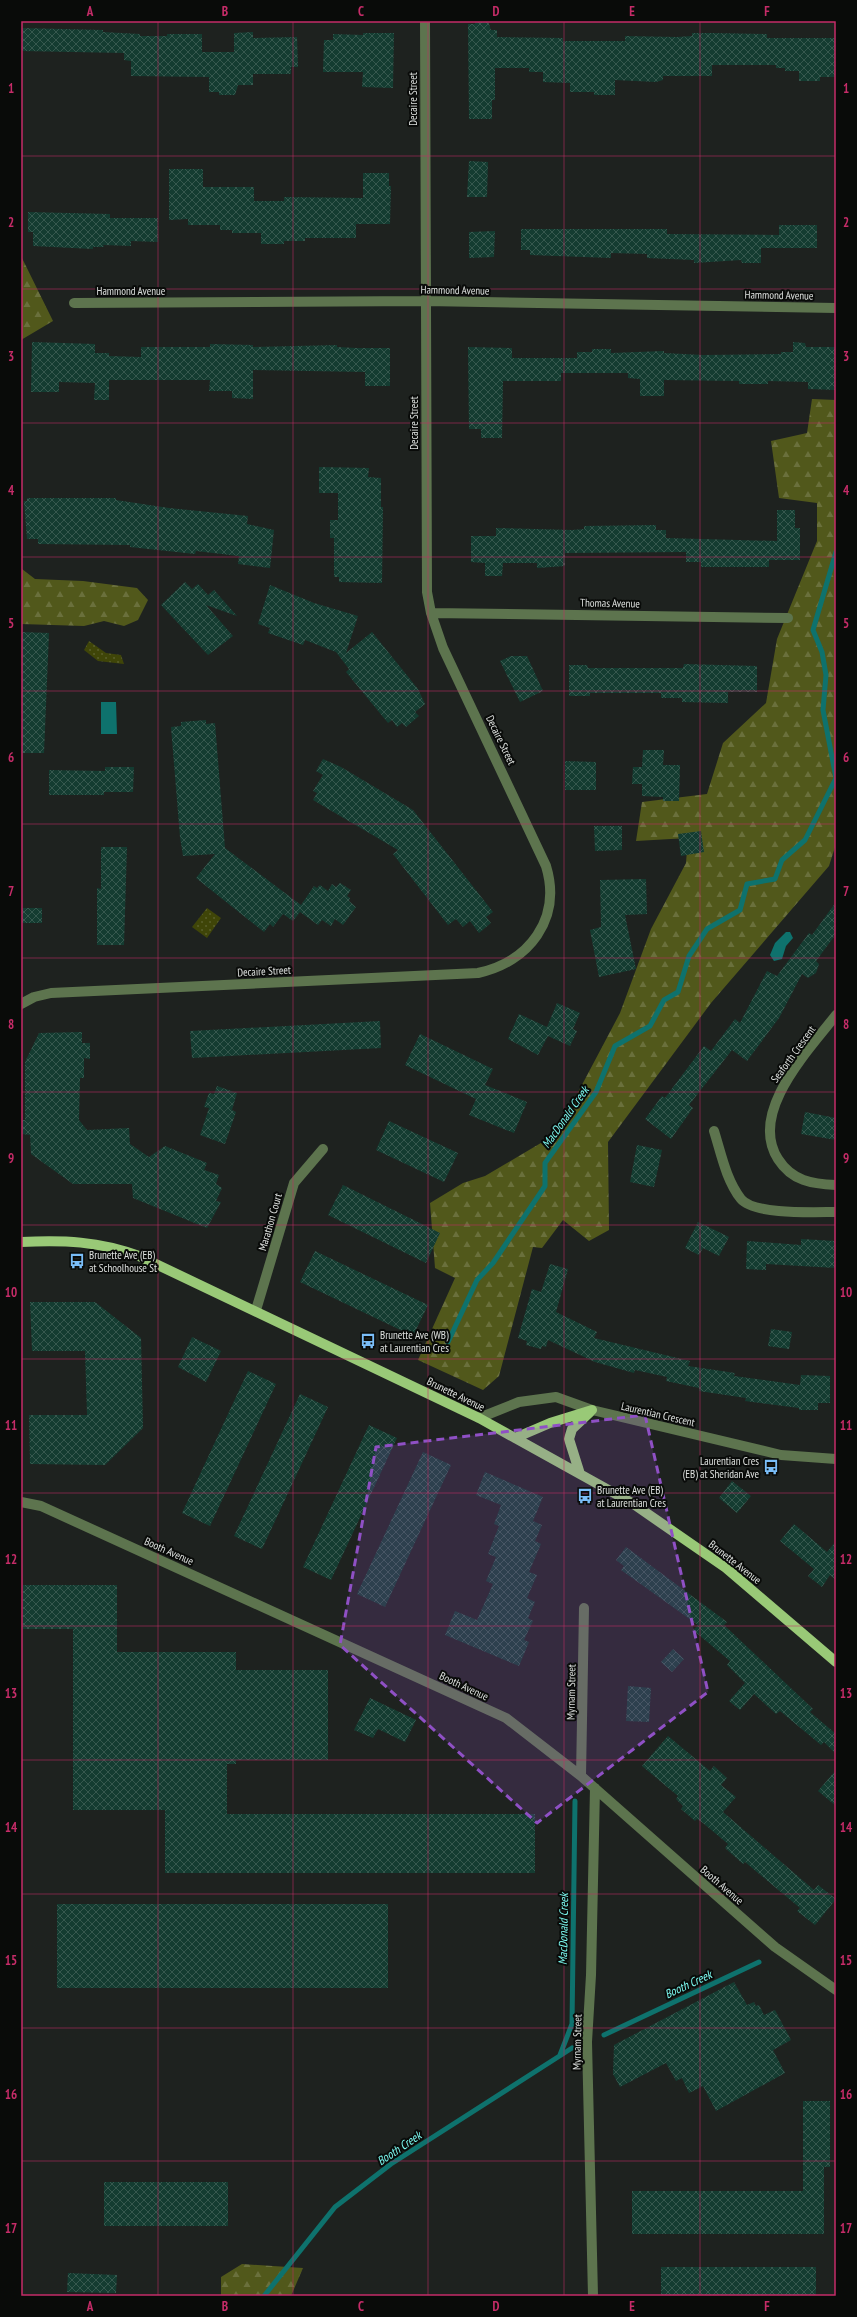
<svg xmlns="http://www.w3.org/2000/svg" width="857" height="2317" viewBox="0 0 857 2317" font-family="'PT Sans Narrow',sans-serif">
  <defs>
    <pattern id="grass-dots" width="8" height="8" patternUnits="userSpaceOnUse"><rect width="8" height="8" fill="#3f4508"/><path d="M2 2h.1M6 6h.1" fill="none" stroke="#5a602c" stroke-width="1.8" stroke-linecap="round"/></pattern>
    <pattern id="forest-firs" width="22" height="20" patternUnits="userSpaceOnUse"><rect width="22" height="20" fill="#51581b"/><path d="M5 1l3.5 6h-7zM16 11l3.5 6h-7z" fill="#6a703c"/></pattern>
    <pattern id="building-cross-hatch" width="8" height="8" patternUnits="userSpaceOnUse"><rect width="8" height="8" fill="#143c31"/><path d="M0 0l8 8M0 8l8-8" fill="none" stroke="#36584e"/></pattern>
  </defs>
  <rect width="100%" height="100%" fill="#1e221f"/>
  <path fill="url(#grass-dots)" d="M89 641 106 653 121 655 124 664 98 661 84 650Z
    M207 908 221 918 207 938 192 927Z"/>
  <path fill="url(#forest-firs)" d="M21 256 53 321 21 340Z
    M812 399 836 400V844L829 866 711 1003 608 1142 609 1230 589 1241 563 1220 542 1248 533 1247 499 1376 483 1390 418 1360 455 1278 435 1268 430 1203 463 1183 485 1176 556 1134 620 1013 651 929 686 863 688 838 636 841 642 802 707 794 723 743 766 703 777 639 817 541V503L779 498 771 441 807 433Z
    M21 530 22 569 35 579 83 581 137 588 148 600 138 620 124 626 104 621 84 626 21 624Z
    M242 2264 303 2268 291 2296H221V2277Z"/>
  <path fill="#0e726d" d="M101 702H116L117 734H101Z
    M786 932H790L793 938 786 946 782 959 774 961 770 955 775 943Z"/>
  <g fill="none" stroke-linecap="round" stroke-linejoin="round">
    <path stroke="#0e726d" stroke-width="5" d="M448 1342 477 1280 493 1263 545 1186V1163L596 1092 615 1046 650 1026 664 1000 678 992 689 956 707 929 740 910 747 884 775 879 782 860 805 840 836 778 823 710 826 675 822 652 813 630 836 552
      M604 2035 759 1962
      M560 2055 572 2024 575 1801
      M264 2296 335 2207 391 2164 572 2048"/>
  </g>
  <path fill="url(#building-cross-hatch)" d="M475 21H488L491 30H497V37L563 38V41H625V36L677 37 692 36V33H712L767 34V38H836V77H820V81H799V71H785V68H776V65H712V76H663V80L656 82 615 80V95H594V92H570V83L543 82V72H529V68H495V100H492V119H469L468 24H475Z
    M22 28 103 30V32L140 34V36H167V34H202V52H234V33L253 32V38L297 37 298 67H291V74H253V85H238L235 95H219V92H209V77L131 76V61L124 60V53L21 51Z
    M363 33H394L393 88 362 87 363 72H323L324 40H333V34L363 35Z
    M469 161 488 162 487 197H467Z
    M169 169H203V187H254V201H284V197L363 198V173H389V186H391L390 224H356V238H305V241H284V244H261V233H232V230H220V225H188V219L169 220Z
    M28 212 110 214V218H158V242L131 241V246L103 245 104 247H93V249L33 246V232H28Z
    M779 225H817V248H761V263H742L741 260 694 263V260L647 258V254L611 253V258L530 255V250H521V229H667V234L779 235Z
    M495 231 494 257 469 258V232Z
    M32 342 95 344V353H109V356L141 357V347H210V344L253 345V347L337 345V347L356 348H390V386H365V372L253 370V399L232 398V391H209L210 380H109V400H94L95 383 59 382V392H31Z
    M793 342 805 343 806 347H836V390L808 389V382L768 381V384H739V381L664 380V396H640V379L628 378V373H561V381H503L502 438H481V429H469L468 347 512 348V358H577V352H592V349H611V353L664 351V353L703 355 781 354V352H793Z
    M319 467 369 468 368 477 381 478V507H383L382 583 339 582V577H334V538H330V520H338V493H319Z
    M27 498H116V500L169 508 248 516 247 524 274 530 270 568 238 564 239 556 196 551 195 554 130 547V545L38 544V539H27L24 501H27Z
    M777 510H795V528H800V560H769V567H701V562H686V552L565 553V566L537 568V563H503L502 576H485V563L471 562V536H496V528L572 530 584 529V526L656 525V530H666V538L777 541Z
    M185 582 192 589 198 584 208 595 214 590 237 616 206 605 233 636 208 655 161 605Z
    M270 585 314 603 358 616 346 653 372 632 418 689 425 704 415 712 419 716 406 727 402 723 397 727 392 720 388 723 346 672 349 669 336 652 305 640 303 645 268 633 270 628 258 624Z
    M21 632 49 633 44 753H21Z
    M511 656H527L543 691 520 702 500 661Z
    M684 664 757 666V692H728V703L682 702V698H661V693H590V696H569V665H587L588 668H683Z
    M206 720V724L215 723 225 848 301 905 314 886 317 888 320 885 328 891 332 884 336 887 340 883 351 890 347 896 350 898 349 901 356 907 343 925 335 919 331 926 322 920 318 925 300 912 293 921 283 914 273 927 270 924 264 932 196 878 215 854 183 856 180 837 171 727 181 726V722Z
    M643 750H664L663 765H680L679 801H663V797L642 796V784H632L633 767H642Z
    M323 759 341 767 413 810 493 912 486 917 491 923 479 933 470 921 463 927 456 919 448 925 393 854 398 850 313 800 317 793 313 791 323 775 316 771Z
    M565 761 596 762V790H565Z
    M105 767H134L133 792H104V795H49V770L105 771Z
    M594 826H622V850L595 851Z
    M701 831 704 852 681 856 678 834Z
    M101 847H127L124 945H97V888L101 889Z
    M646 879 647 914 625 915 636 969 599 977 590 930 601 927 600 880Z
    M836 902V934L816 961 819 964 816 973 808 978 802 974 779 1018 747 1061 732 1050 689 1105 693 1108 671 1139 645 1119 662 1096 665 1098 704 1046 711 1051 735 1019 740 1023 767 971 777 976 809 933 812 935Z
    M21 908H42V923H21Z
    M557 1003 580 1013 573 1029 577 1031 570 1046 548 1036 538 1055 508 1039 519 1014 547 1027Z
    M380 1021 381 1048 192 1058 190 1031Z
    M82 1032V1043H90V1059L84 1058V1078H80L79 1120 87 1130 129 1128 130 1144 149 1157 165 1146 207 1163 204 1170 219 1175 216 1184 222 1188 216 1201 221 1202 207 1228 133 1198 132 1184H73L31 1154 30 1135 22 1134V1120H25V1062L39 1033Z
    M420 1034 493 1069 485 1085 527 1102 514 1133 469 1115 476 1099 405 1065Z
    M217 1086 237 1093 232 1110 236 1112 225 1144 200 1135 209 1108 204 1107 209 1093 214 1094Z
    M805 1112 836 1118V1140L801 1134Z
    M389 1121 458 1153 444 1182 376 1150Z
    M637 1145 662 1150 654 1187 630 1182Z
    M343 1185 440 1233 426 1263 328 1215Z
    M698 1222 729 1237 719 1256 703 1248 699 1255 685 1248Z
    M801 1239 836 1241V1268L766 1264V1270L746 1269 747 1241 801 1245Z
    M315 1251 428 1305 413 1336 300 1282Z
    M550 1264 568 1269 556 1312 597 1332 594 1338 690 1361 688 1366 735 1373 734 1376 800 1385 801 1375 830 1376V1403H818V1410H799V1408L745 1401 746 1398 699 1391V1388L666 1381 667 1377 635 1370 634 1373 595 1362 548 1340 546 1347 542 1346 541 1349 526 1345 527 1341 518 1338 532 1289 541 1292Z
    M30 1302H95L141 1338 143 1428 105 1465 30 1464 29 1415H87L85 1351H32Z
    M771 1329 792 1332 789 1349 768 1346Z
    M192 1337 221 1351 206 1382 178 1367Z
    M248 1371 276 1384 210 1526 182 1513Z
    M300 1394 328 1407 262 1549 234 1536Z
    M369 1425 397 1438 331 1580 303 1567Z
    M423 1452 451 1465 385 1607 357 1594Z
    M485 1472 543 1497 533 1521 542 1525 535 1541 541 1544 529 1572 537 1575 527 1598 535 1602 528 1618 533 1621 524 1640 529 1642 519 1666 445 1635 455 1611 477 1620 493 1584 486 1581 496 1557 488 1554 499 1526 494 1524 501 1505 476 1495Z
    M732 1481 751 1496 737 1513 719 1498Z
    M794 1524 827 1552 836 1541V1580L830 1575 822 1587 808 1576 814 1569 780 1541Z
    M626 1547 727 1622 724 1625 813 1709 810 1712 836 1734V1754L824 1742 821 1745 780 1711 776 1714 754 1694 740 1710 729 1701 745 1683 727 1665 730 1661 693 1630 698 1625 621 1570 624 1566 616 1560Z
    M23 1585H117V1652H236V1670H328V1760H236V1764H227V1814H535V1873H165V1810H73V1629H23Z
    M673 1649 684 1659 672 1672 661 1662Z
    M628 1686 651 1688 649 1722 626 1721Z
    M370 1698 416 1720 405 1742 378 1729 373 1738 354 1730Z
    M668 1736 710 1771 714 1766 727 1778 721 1785 736 1797 723 1812 814 1890 818 1885 836 1899 815 1925 797 1911 800 1908 745 1862 743 1864 725 1848 728 1844 703 1823 697 1819 695 1821 681 1809 683 1806 676 1799 678 1796 642 1766Z
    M836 1770V1806L818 1791Z
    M57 1904H388V1988H57Z
    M734 1982 747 2005 754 2002 756 2006 759 2005 764 2015 775 2010 791 2040 773 2050 785 2073 716 2111 703 2086 689 2093 682 2078 676 2081 666 2063 620 2087 613 2074 614 2045Z
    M803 2101H830V2167H824V2234H632V2191H803Z
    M104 2182H228V2226H104Z
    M661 2267H816V2296H661Z
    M68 2273 117 2275 116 2293 67 2292Z"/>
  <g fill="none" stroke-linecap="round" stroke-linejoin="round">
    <path stroke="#5d744e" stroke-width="10" d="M74 303 426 301 836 308
      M431 613 788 618
      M21 1004 34 997 51 993 478 973C529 962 562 919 546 866L443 648 431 613 427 592 425 21
      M836 1015C809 1050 748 1112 778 1159 792 1181 812 1184 836 1185
      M714 1131C721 1153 726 1180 741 1199 754 1215 815 1212 836 1212
      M256 1310 294 1183 323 1149
      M479 1418 519 1402 556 1397 592 1410 781 1455 836 1459
      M21 1502 41 1506 506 1718 581 1776 775 1947 836 1990
      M581 1776 584 1608
      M593 2296 587 2042 591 1975 595 1788"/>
    <path stroke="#99c977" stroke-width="10" d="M21 1242C63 1240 99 1241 139 1256L479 1418 632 1503 726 1568 836 1662
      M515 1438 550 1423 592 1410
      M580 1474 569 1439 572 1429 590 1412"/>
  </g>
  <path fill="#8f50c5" fill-opacity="0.2" stroke="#8f50c5" stroke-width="3" stroke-dasharray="8 5" stroke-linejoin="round" d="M645 1415 708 1692 537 1823 340 1645 376 1447Z"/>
  <path fill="none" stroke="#c52c68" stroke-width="1" stroke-opacity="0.55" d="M158 21V2296M293 21V2296M428 21V2296M564 21V2296M700 21V2296M21 156H836M21 289H836M21 423H836M21 557H836M21 691H836M21 824H836M21 958H836M21 1092H836M21 1225H836M21 1359H836M21 1493H836M21 1626H836M21 1760H836M21 1894H836M21 2028H836M21 2161H836"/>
  <defs>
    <symbol id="bus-bare" viewBox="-9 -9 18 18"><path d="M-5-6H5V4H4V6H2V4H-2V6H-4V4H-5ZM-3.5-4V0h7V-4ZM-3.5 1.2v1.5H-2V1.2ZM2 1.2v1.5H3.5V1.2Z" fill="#7abef8" stroke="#090b09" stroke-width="2.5" paint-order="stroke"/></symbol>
  </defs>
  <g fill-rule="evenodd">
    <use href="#bus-bare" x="66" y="1250" width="22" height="22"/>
    <use href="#bus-bare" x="357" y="1330" width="22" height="22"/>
    <use href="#bus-bare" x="760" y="1456" width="22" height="22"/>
    <use href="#bus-bare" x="574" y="1485" width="22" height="22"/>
  </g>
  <g text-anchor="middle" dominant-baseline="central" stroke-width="4" stroke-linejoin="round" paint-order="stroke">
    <g font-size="11" fill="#dde0de" stroke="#090b09">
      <text transform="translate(413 99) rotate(-90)">Decaire Street</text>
      <text transform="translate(455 290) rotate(1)">Hammond Avenue</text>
      <text x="131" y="291">Hammond Avenue</text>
      <text transform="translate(779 295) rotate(1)">Hammond Avenue</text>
      <text transform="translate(414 423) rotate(-90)">Decaire Street</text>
      <text transform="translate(610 603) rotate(1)">Thomas Avenue</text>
      <text transform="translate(501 740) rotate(64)">Decaire Street</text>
      <text transform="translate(264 971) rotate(-3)">Decaire Street</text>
      <text transform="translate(793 1054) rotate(-54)">Seaforth Crescent</text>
      <text transform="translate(270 1222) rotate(-74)">Marathon Court</text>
      <text transform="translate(456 1394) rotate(26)">Brunette Avenue</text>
      <text transform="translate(658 1414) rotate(13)">Laurentian Crescent</text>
      <text transform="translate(169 1551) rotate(24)">Booth Avenue</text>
      <text transform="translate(735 1562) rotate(38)">Brunette Avenue</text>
      <text transform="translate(464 1686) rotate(25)">Booth Avenue</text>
      <text transform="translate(571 1692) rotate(-89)">Myrnam Street</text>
      <text transform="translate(722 1885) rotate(41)">Booth Avenue</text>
      <text transform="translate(577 2042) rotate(-89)">Myrnam Street</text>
    </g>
    <g font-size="11" fill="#dde0de" stroke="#090b09" text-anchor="start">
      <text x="89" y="1255">Brunette Ave (EB)<tspan x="89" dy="13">at Schoolhouse St</tspan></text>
      <text x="380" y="1335">Brunette Ave (WB)<tspan x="380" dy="13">at Laurentian Cres</tspan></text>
      <text x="759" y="1461" text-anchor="end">Laurentian Cres<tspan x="759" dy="13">(EB) at Sheridan Ave</tspan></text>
      <text x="597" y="1490">Brunette Ave (EB)<tspan x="597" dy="13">at Laurentian Cres</tspan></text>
    </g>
    <g font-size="12" font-style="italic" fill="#7cfaf1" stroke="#090b09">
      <text transform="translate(565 1117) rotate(-55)">MacDonald Creek</text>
      <text transform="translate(563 1929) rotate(-89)">MacDonald Creek</text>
      <text transform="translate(688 1984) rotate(-25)">Booth Creek</text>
      <text transform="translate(399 2148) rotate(-34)">Booth Creek</text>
    </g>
  </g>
  <rect width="857" height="2317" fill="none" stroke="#090b09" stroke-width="44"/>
  <rect x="22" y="22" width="813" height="2273" fill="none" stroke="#c52c68" stroke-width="1.5"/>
  <g font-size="13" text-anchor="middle" font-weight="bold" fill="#c52c68">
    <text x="90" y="16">A</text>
    <text x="225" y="16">B</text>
    <text x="361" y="16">C</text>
    <text x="496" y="16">D</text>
    <text x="632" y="16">E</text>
    <text x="767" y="16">F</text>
    <text x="11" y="93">1</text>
    <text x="846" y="93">1</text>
    <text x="11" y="227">2</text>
    <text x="846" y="227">2</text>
    <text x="11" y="361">3</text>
    <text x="846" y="361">3</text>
    <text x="11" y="495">4</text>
    <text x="846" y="495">4</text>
    <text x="11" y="628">5</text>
    <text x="846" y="628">5</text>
    <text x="11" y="762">6</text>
    <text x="846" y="762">6</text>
    <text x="11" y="896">7</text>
    <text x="846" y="896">7</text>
    <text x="11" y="1029">8</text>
    <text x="846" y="1029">8</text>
    <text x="11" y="1163">9</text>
    <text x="846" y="1163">9</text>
    <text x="11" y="1297">10</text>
    <text x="846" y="1297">10</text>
    <text x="11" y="1430">11</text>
    <text x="846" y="1430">11</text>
    <text x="11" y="1564">12</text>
    <text x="846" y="1564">12</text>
    <text x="11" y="1698">13</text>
    <text x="846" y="1698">13</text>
    <text x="11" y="1832">14</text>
    <text x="846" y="1832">14</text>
    <text x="11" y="1965">15</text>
    <text x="846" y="1965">15</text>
    <text x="11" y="2099">16</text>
    <text x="846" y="2099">16</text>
    <text x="11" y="2233">17</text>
    <text x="846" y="2233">17</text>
    <text x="90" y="2311">A</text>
    <text x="225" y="2311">B</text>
    <text x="361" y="2311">C</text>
    <text x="496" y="2311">D</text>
    <text x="632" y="2311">E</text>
    <text x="767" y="2311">F</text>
  </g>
</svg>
